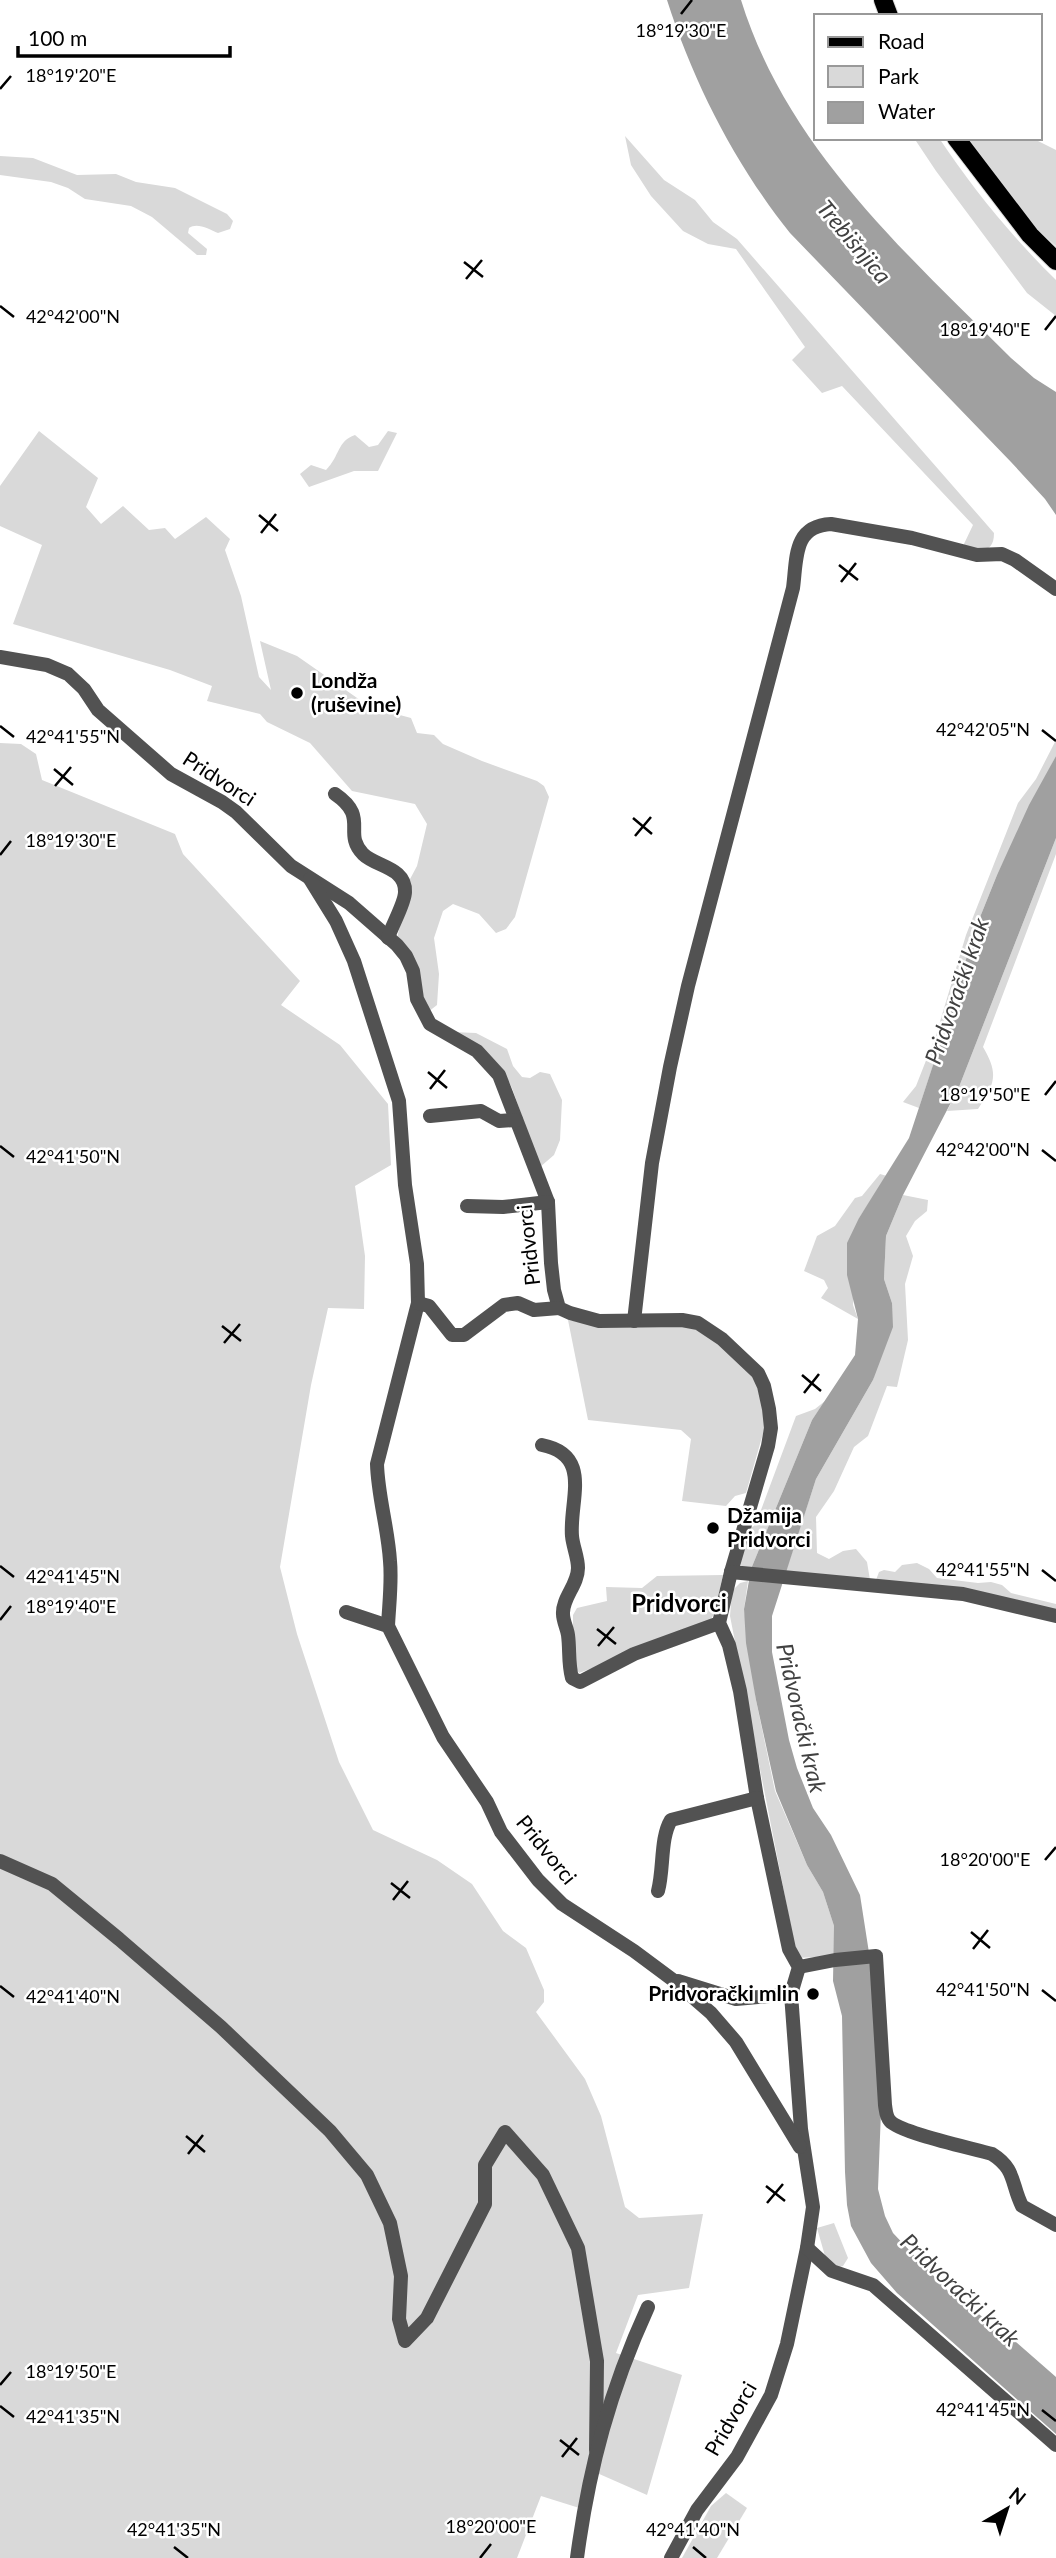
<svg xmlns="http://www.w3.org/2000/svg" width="1056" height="2558" font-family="Lato,sans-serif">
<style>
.green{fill:#d9d9d9}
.water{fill:#a0a0a0}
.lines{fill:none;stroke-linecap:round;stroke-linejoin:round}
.primary-casing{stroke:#dbdbdb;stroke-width:20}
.street{stroke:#525252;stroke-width:14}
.primary{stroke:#000;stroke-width:18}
.ticks{fill:none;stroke:#000;stroke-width:2.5}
.poi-dot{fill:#000;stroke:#fff;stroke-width:2.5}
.labels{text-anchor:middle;stroke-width:5;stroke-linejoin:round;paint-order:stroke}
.poi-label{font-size:21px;font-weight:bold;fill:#000;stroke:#fff;text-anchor:start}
.street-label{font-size:21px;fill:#000;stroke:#fff}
.water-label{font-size:23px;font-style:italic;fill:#414141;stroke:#fff}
.quarter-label{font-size:24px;font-weight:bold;fill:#000;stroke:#fff}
.ticks-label{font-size:18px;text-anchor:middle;fill:#000;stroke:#fff;stroke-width:5;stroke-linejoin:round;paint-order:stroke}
</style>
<rect width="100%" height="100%" fill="#fff"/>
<g class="green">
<path d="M 625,136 L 664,180 L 695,200 L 713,222 L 737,239 L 994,533 C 994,555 979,550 963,546 L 973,525 L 842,386 L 822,393 L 792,360 L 805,347 L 736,249 L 708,244 L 683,231 L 651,196 L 631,165 Z"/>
<path d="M 914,138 L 939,138 C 973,189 1012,237 1056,280 L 1056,316 L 1027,293 L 936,171 Z"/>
<polygon points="965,138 1032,138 1056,150 1056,246 1032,225"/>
<path d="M 0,156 L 33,158 L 77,175 L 116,174 L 136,182 L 175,188 L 227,214 L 233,221 L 230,229 L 218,233 C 209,229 197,222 189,228 L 188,233 L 207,249 L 206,255 L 197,255 L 152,217 L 131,206 L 85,199 L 68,188 L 51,182 L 0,175 Z"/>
<polygon points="39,431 98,478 86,507 101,524 123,506 149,530 165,528 175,539 206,517 230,539 225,550 241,596 259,677 271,690 260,641 297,656 370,707 411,718 417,733 434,735 443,744 482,761 537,781 544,786 549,797 515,917 506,929 496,933 479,914 453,904 443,911 434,938 439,974 437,1005 428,1012 397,939 409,881 417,866 427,824 415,804 352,791 310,743 267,722 260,714 207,701 212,686 170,670 13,624 42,545 0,526 0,486"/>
<path d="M 388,431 L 397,433 L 378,471 L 354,471 L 309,487 L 300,474 L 311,465 L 326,470 C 340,456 337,441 355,435 L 369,447 L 378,445 Z"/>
<polygon points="1056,740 1056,756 997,875 972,937 958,989 919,1108 903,1102 916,1086 936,1035 966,935 1018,803 1036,779"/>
<polygon points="0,743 21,744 36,754 42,780 175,834 183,854 300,981 281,1005 340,1045 388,1104 391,1165 355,1186 365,1256 364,1309 328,1308 311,1385 280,1567 297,1634 339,1762 373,1830 437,1860 472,1884 503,1931 526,1948 544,1990 544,2002 536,2012 585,2079 601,2116 625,2207 639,2218 703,2214 689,2288 638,2295 616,2353 682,2375 647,2495 597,2473 589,2511 541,2496 517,2558 0,2558"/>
<path d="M 1056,838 L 1056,854 L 983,1047 C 999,1074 995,1084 978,1109 L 947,1111 L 959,1087 Z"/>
<polygon points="452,1032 476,1033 507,1049 513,1066 522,1077 530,1078 540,1072 550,1074 562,1100 560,1140 554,1155 540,1167 512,1088 502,1068 478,1046"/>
<polygon points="880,1174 887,1176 859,1218 853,1305 858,1319 821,1298 828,1288 824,1280 804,1271 817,1236 835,1226 855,1198 862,1196"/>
<polygon points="903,1195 928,1200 927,1211 915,1221 906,1236 913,1256 905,1284 908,1340 897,1387 887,1386 868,1436 854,1447 834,1491 816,1517 817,1553 829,1559 843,1551 856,1549 867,1562 870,1580 785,1574 816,1479 873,1380 892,1303 884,1279 886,1236"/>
<polygon points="568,1320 606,1326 697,1327 754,1373 765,1411 764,1430 746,1493 735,1496 726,1506 682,1501 691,1439 681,1430 588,1420"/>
<polygon points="825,1401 812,1420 751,1569 744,1568 739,1563 748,1529 754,1526 758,1518 796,1416 815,1409"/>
<polygon points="917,1563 929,1569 937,1578 978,1583 991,1582 1002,1585 1011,1593 1056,1604 1056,1611 876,1580 879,1572 884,1570 895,1572 902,1565"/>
<polygon points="723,1575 714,1614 707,1626 579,1673 573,1663 573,1615 577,1608 607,1601 606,1587 642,1588 657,1576"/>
<polygon points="748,1581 744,1609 756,1700 775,1791 807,1865 823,1892 834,1926 835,1956 797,1958 730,1616 732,1591 740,1583"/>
<polygon points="834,2223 848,2258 843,2266 835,2268 827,2263 817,2228"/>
<polygon points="726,2493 747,2508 717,2558 682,2558 711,2506"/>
</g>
<g class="water">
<path d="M 667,0 L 741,0 C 787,148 905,252 1011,358 L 1034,378 L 1056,392 L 1056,515 L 1045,499 L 1011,462 L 790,233 C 735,164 694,84 667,0 Z"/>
<polygon points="1056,756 1056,838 959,1087 903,1195 886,1236 884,1279 892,1303 893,1327 873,1380 816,1479 772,1616 772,1652 789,1740 797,1768 813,1808 831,1835 860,1895 872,1972 881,2111 878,2189 885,2216 893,2233 948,2291 1016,2342 1056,2377 1056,2434 897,2293 871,2263 851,2226 847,2205 845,2172 842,2016 833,1981 834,1926 823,1892 807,1865 776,1791 756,1700 746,1643 744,1609 751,1569 812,1420 855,1355 858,1319 847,1275 847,1243 859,1218 909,1138 958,989 972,937 997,875 1029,805"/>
</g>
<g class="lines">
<g class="primary-casing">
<g id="primary">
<polyline points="883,0 889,16"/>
<polyline points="956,138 1030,235 1056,261"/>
</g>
</g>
<g class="street">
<polyline points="0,657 47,665 68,674 84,689 98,710 171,774 222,802 236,812 291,866 349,903 397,945 406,956 413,971 417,999 430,1024 477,1051 499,1075 548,1202 551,1263 554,1290 559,1308 570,1313 599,1321 682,1320 698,1323 722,1339 758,1373 764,1386 769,1409 771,1428 768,1446 731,1572 719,1623 729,1645 740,1691 757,1798 789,1949 799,1967 791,1994 801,2129 813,2207 807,2248 787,2344 771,2395 737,2457 697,2510 671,2558"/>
<path d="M 335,794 C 370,818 342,832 363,854 C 376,867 406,867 405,892 C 405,903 392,925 388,938"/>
<path d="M 310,879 L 336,921 L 354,961 L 399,1101 L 405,1185 L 417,1264 L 418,1303 L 377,1464 C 378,1497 388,1528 390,1561 C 392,1582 389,1605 388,1626"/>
<polyline points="430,1116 481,1111 499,1121 516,1120"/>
<polyline points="467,1206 503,1207 548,1202"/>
<polyline points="418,1303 429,1306 452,1335 464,1335 504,1305 518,1303 534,1310 559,1308"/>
<path d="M 634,1321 L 652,1163 L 670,1067 L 688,986 L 793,588 C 797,558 793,526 831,524 L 912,538 L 977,555 L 1002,554 L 1015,560 L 1056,589"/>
<path d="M 542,1445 C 593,1455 569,1501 572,1536 C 573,1547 578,1557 578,1568 C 578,1585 562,1598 563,1614 C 563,1621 567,1628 568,1635 C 570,1650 568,1663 572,1678 L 580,1682 L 634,1654 L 719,1623"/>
<polyline points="731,1572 963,1594 1056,1616"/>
<polyline points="346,1612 388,1626 443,1737 487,1802 501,1832 538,1880 562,1904 634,1951 673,1980 711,2013 736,2042 800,2147"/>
<polyline points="0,1861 52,1884 119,1939 221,2027 330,2131 367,2175 390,2223 401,2276 399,2319 405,2341 427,2318 485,2204 485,2165 505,2132 543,2175 578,2248 597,2361 596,2450"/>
<path d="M 658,1891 C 664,1869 660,1838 671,1820 L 757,1798"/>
<path d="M 799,1967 L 835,1960 L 876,1956 L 885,2105 C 886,2111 886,2117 890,2121 C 900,2133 972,2148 992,2154 C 1016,2169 1011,2184 1022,2206 L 1056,2225"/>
<polyline points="678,1981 736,1999 791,1994"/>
<polyline points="807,2248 832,2271 873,2285 1056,2445"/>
<path d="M 577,2558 C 589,2467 610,2390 648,2307"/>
</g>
<use href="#primary" class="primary"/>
</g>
<path class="ticks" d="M 681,14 L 692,0M 0,89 L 11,76M 464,262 L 483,277M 466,279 L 482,260M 0,306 L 14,317M 1045,330 L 1056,316M 259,515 L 278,531M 261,533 L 276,514M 839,565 L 858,580M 841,582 L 856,563M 0,726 L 14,737M 1042,730 L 1056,741M 54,769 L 73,785M 55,786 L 71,767M 633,818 L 652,834M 635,836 L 651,817M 0,855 L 11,841M 428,1072 L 447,1088M 430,1089 L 445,1070M 1045,1095 L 1056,1081M 0,1146 L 14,1157M 1042,1150 L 1056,1161M 222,1326 L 241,1341M 224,1343 L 240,1324M 802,1375 L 821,1391M 804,1393 L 819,1374M 0,1566 L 14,1577M 1042,1570 L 1056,1581M 0,1620 L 11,1606M 597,1629 L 616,1644M 598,1646 L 614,1627M 1045,1860 L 1056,1847M 391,1883 L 410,1898M 393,1900 L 408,1881M 971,1932 L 990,1948M 973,1949 L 988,1930M 0,1986 L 14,1997M 1042,1990 L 1056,2001M 186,2136 L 205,2152M 188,2154 L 203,2135M 766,2186 L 785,2201M 767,2203 L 783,2184M 0,2385 L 11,2372M 0,2406 L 14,2417M 1042,2410 L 1056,2421M 560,2440 L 579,2455M 562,2457 L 577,2438M 174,2547 L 188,2558M 693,2547 L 706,2558M 480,2558 L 491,2544"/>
<g class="poi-dot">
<circle cx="297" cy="693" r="7"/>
<circle cx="713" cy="1528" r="7"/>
<circle cx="813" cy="1994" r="7"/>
</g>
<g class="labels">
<g class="poi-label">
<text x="311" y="688">Londža<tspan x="311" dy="24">(ruševine)</tspan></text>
<text x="727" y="1523">Džamija<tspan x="727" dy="24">Pridvorci</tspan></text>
<text x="799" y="2001" text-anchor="end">Pridvorački mlin</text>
</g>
<g class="street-label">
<text transform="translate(219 779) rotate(33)" y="7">Pridvorci</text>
<text transform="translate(529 1245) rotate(-96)" y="7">Pridvorci</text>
<text transform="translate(546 1850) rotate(51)" y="7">Pridvorci</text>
<text transform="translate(731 2419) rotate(-60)" y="7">Pridvorci</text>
</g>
<g class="water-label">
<text transform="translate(854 242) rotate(50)" y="8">Trebišnjica</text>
<text transform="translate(957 991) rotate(-71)" y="8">Pridvorački krak</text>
<text transform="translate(801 1718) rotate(77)" y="8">Pridvorački krak</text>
<text transform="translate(960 2290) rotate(43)" y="8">Pridvorački krak</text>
</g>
<g class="quarter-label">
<text x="679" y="1612">Pridvorci</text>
</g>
</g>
<g class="ticks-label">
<text x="681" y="37">18°19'30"E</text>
<text x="71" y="82">18°19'20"E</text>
<text x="73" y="323">42°42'00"N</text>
<text x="985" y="336">18°19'40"E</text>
<text x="983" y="736">42°42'05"N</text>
<text x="73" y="743">42°41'55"N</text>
<text x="71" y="847">18°19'30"E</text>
<text x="985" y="1101">18°19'50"E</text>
<text x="983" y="1156">42°42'00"N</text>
<text x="73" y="1163">42°41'50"N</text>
<text x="983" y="1576">42°41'55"N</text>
<text x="73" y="1583">42°41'45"N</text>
<text x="71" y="1613">18°19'40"E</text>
<text x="985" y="1866">18°20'00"E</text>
<text x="983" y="1996">42°41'50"N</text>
<text x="73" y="2003">42°41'40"N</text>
<text x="71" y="2378">18°19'50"E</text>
<text x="983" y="2416">42°41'45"N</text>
<text x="73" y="2423">42°41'35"N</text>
<text x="491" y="2533">18°20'00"E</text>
<text x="174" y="2536">42°41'35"N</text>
<text x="693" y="2536">42°41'40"N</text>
</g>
<rect x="814" y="14" width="228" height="126" fill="#ffffff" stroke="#999999" stroke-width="2"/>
<rect x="828" y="37" width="35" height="10" fill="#000000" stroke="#999999" stroke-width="2"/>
<text x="878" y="49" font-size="21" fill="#000000">Road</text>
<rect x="828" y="66" width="35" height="21" fill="#d9d9d9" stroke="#999999" stroke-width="2"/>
<text x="878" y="84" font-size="21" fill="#000000">Park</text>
<rect x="828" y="102" width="35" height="21" fill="#a0a0a0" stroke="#999999" stroke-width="2"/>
<text x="878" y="119" font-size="21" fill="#000000">Water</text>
<g transform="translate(1007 2509) rotate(39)" stroke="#ffffff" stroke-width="5" paint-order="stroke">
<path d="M0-5L12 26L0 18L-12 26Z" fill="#000000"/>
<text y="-10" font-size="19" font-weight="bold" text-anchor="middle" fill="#000000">N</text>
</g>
<path d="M18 46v10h212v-10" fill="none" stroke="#000000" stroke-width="3.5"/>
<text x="28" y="46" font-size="21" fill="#000000" stroke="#ffffff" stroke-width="5" paint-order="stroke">100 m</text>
</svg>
